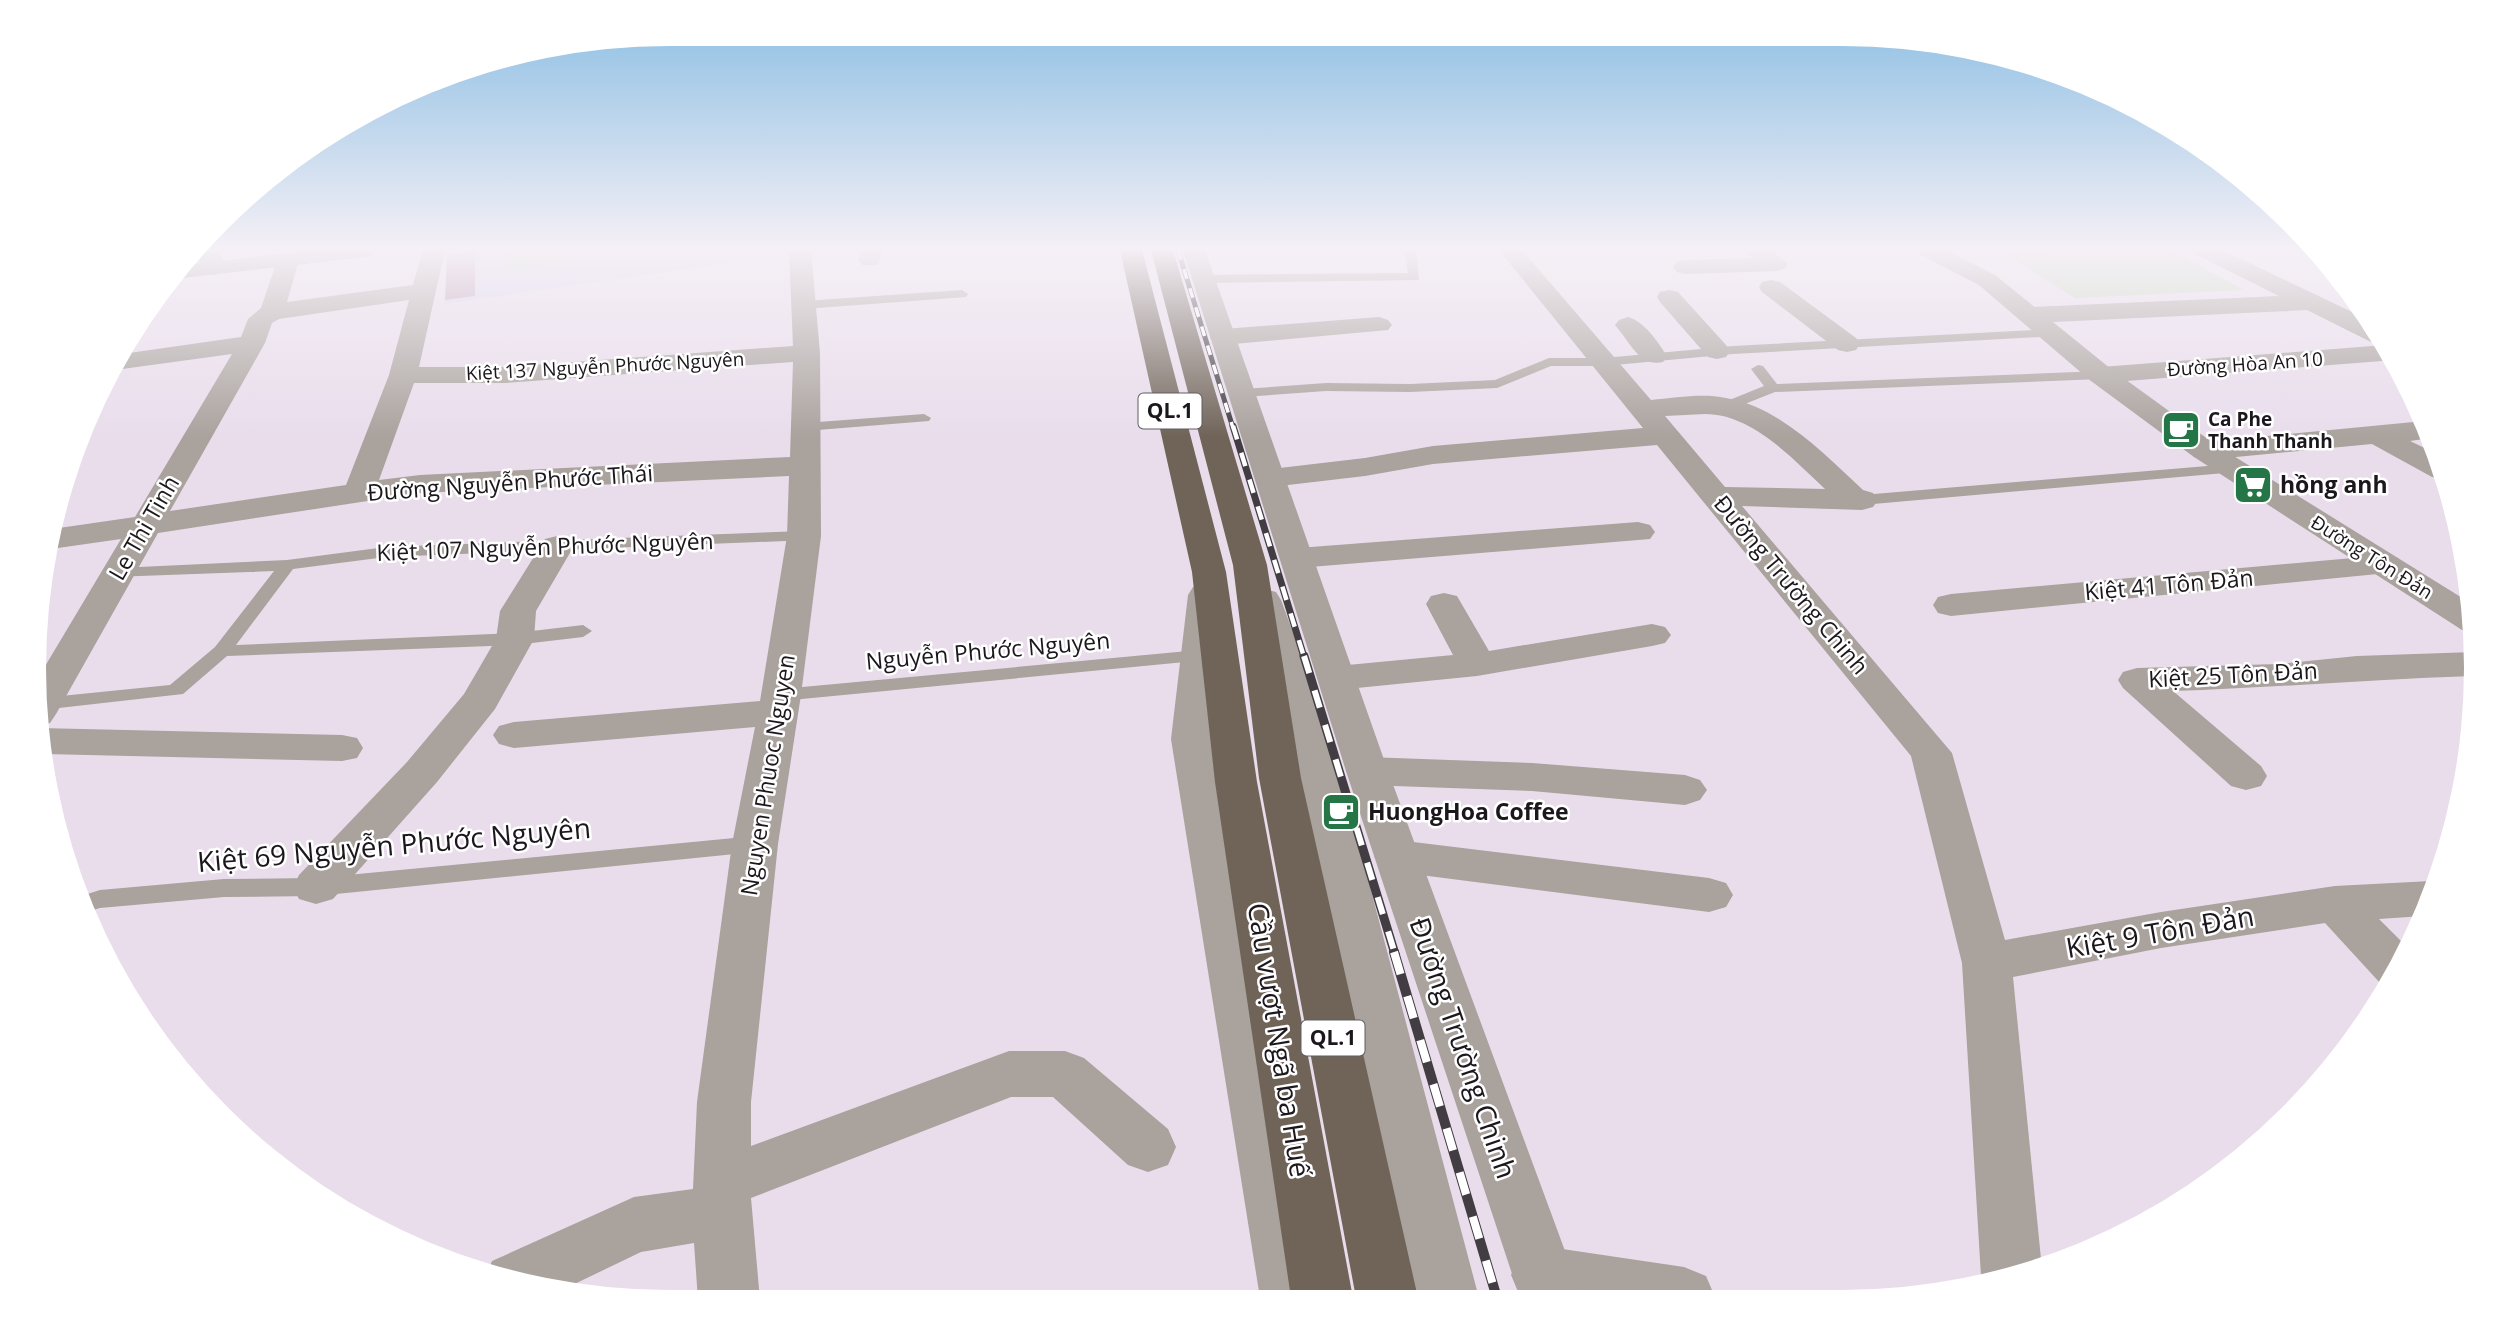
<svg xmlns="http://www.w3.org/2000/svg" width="2510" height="1335" font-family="'Open Sans',sans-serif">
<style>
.education{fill:#d8d5eb}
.green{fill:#c6dabe}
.building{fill:#ba96af}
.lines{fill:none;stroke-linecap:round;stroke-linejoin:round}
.service{fill:#a9a29d;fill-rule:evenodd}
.minor{fill:#a9a29d;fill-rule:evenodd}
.tertiary{fill:#a9a29d;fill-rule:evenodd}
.trunk{fill:#706459;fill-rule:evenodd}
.rail-far3-casing{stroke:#423c43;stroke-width:5}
.rail-far2-casing{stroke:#423c43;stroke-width:7}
.rail-far1-casing{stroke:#423c43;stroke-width:9}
.rail-casing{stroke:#423c43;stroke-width:10}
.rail-far3{stroke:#fff;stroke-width:3.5;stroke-dasharray:10;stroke-linecap:butt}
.rail-far2{stroke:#fff;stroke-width:4.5;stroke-dasharray:14;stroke-linecap:butt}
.rail-far1{stroke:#fff;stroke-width:6;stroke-dasharray:18;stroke-linecap:butt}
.rail{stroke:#fff;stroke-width:8;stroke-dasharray:23;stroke-linecap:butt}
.labels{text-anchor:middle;stroke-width:5;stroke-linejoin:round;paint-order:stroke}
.far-street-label{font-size:19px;fill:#1b171c;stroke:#fff}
.far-poi-label{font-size:19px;font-weight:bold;fill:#1b171c;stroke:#fff;text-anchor:start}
.shield{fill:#fff;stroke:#5f5d60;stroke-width:2}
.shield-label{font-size:21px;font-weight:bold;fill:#1b171c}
.street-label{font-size:23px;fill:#1b171c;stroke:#fff}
.poi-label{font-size:23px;font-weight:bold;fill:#1b171c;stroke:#fff;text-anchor:start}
.near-street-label{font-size:28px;fill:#1b171c;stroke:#fff}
</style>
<rect width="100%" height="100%" fill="#e9ddec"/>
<polygon class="education" points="451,250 783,250 784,255 444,304"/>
<g class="green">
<polygon points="506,250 564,250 566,262 508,270"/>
<polygon points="2066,250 2170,250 2244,290 2075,298 2003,253"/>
</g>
<polygon class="building" points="475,251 475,296 445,300 447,254"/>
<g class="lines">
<g class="service">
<polygon points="1404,250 1416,250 1419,280 1204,283 1198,279 1204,275 1408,273"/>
<polygon points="962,290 968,294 966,297 804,309 798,305 804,301"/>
<polygon points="2052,329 2058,333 2057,336 1733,354 1604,366 1551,366 1497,388 1410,392 1326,391 1243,397 1236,393 1243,389 1326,383 1410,384 1495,380 1549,358 1604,358 1733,346"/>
<polygon points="1758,365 1763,366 1777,384 2101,371 2108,375 2101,379 1775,392 1732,409 1722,409 1720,406 1722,403 1764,386 1751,369"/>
<polygon points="924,414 931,418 929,421 805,431 798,427 805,423"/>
<polygon points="2231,464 2239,469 2236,472 1862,505 1854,500 1862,495"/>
<polygon points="804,531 810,532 812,536 810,540 386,557 293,569 236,645 515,633 583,625 592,631 583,637 515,645 227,656 183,694 41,710 35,709 36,699 41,698 170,685 215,647 274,571 112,577 109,573 118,568 287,560 386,547"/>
<polygon points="1199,650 1206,652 1209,656 1206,660 781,701 774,699 771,695 774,691 781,689"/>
<polygon points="755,836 763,838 766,844 763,850 755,852 316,896 224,897 100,908 83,913 78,897 100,890 224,879 316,878"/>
</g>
<g class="minor">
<polygon points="201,250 219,250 224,262 216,275 200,275 196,270 200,262 198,254"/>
<path d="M 423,250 L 445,250 L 419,367 L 506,367 L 793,346 L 789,250 L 811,250 L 820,353 L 821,536 L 801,695 L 778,844 L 751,1102 L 751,1146 L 1009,1051 L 1065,1051 L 1084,1058 L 1168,1129 L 1176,1147 L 1168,1165 L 1148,1172 L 1128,1165 L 1053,1097 L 1011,1097 L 751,1198 L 760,1300 L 698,1300 L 694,1243 L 641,1252 L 562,1290 L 503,1280 L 487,1273 L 492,1261 L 634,1197 L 693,1189 L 697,1102 L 732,844 L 755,727 L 514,748 L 499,744 L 493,735 L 499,726 L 514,722 L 760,701 L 787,536 L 789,476 L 420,493 L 158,533 L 56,714 L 50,723 L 39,726 L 35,709 L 38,678 L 121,539 L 51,549 L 52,529 L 135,517 L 232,354 L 115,370 L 122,354 L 241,337 L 248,319 L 261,308 L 279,255 L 295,255 L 299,260 L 287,302 L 413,285 ZM 409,300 L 389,375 L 346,485 L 170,511 L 265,343 L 272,323 L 279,319 ZM 793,362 L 790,457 L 420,475 L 379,480 L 414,383 L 506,383 Z"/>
<polygon points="861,250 883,250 878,265 862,265 858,260"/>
<path d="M 1499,250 L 1522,250 L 1651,400 C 1675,398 1702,393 1726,398 C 1780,407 1824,454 1863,490 L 1873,493 L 1878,500 L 1873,507 L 1862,510 L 1742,506 L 1952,753 L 2005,940 L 2161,912 L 2335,886 L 2431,881 L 2438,883 L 2423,916 L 2379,919 L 2408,948 L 2390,987 L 2381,984 L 2325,923 L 2161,948 L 2013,977 L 2042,1269 L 1984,1283 L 1981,1276 L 1962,963 L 1911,756 L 1657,445 L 1433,464 L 1365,476 L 1271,487 L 1260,485 L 1255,478 L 1260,471 L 1271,469 L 1365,458 L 1433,446 L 1643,428 ZM 1705,414 C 1752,414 1792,458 1825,489 L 1725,487 L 1665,416 Z"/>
<polygon points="1746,250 1771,250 1788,264 1784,269 1776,271 1685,274 1677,272 1673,267 1677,262 1685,260 1753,258"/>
<polygon points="2194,250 2222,250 2371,321 2384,343 2371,342 2307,310 2030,323 2021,320 2017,315 2021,310 2030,307 2279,296 2197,255"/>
<polygon points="1771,280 1780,282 1856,338 1860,344 1856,350 1847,352 1838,350 1762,292 1759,287 1762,282"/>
<polygon points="1669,290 1678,292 1726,345 1730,351 1726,357 1717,359 1708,357 1660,302 1657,297 1660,292"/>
<polygon points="1379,317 1388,320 1392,325 1388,330 1223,345 1214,343 1210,337 1214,331 1223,329"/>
<path d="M 1628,317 C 1644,321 1658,342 1667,356 L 1663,362 C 1641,367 1632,346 1619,330 L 1615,325 L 1619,320 Z"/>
<polygon points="2385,345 2395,360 2101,383 2091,381 2087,375 2091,369 2101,367"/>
<polygon points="2424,421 2431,438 2410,441 2437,454 2446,479 2432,477 2372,444 2205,460 2194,457 2190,451 2194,445 2205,442"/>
<polygon points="1638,522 1650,525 1655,532 1650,539 1298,568 1286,565 1281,558 1286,551 1298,548"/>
<polygon points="557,536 569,539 574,546 536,611 534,639 495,709 437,782 333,899 316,904 299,899 293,887 299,875 407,762 464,694 496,639 500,611 545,539"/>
<polygon points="2386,555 2398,558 2403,565 2398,572 1951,616 1938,613 1933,605 1938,597 1951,594"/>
<polygon points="1444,593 1457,596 1489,651 1652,624 1665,627 1671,635 1665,643 1652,646 1477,676 1337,690 1323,686 1318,678 1323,670 1337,666 1453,655 1426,604 1431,596"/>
<path d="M 2474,652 L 2474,676 C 2373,679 2274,688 2173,691 L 2261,766 L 2267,776 L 2261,786 L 2246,790 L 2231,786 L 2123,688 L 2118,680 L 2123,672 L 2137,668 L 2279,664 L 2357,656 Z"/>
<polygon points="39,728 342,735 357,738 363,748 357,758 342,761 45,754"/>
<polygon points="1367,757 1532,763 1685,775 1700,780 1707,790 1700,800 1685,805 1532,791 1367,785 1352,781 1346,771 1352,761"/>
<polygon points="1397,840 1709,878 1726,883 1733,895 1726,907 1709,912 1397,872 1381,867 1374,856 1381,845"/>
<polygon points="1542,1246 1684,1267 1706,1276 1715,1297 1525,1298 1520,1296 1511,1275 1520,1254"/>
</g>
<g class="tertiary">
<polygon points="313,250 377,250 374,255 366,257 174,279 187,265"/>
<polygon points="1183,250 1205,250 1388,771 1582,1297 1520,1298 1346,771"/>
<polygon points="1918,250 1946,250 1995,275 2111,369 2216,445 2472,604 2475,633 2462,630 2194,457 2091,381 1979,285 1921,255"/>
<polygon points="1206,584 1219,587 1224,595 1213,739 1322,1298 1260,1298 1171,739 1188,595 1193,587"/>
<polygon points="1263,589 1276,592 1281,600 1326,721 1479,1298 1417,1298 1286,721 1245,600 1250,592"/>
</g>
<g class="trunk">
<polygon points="1120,250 1142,250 1226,572 1257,782 1353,1298 1291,1298 1215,782 1192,572"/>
<polygon points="1151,250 1173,250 1267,565 1301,778 1418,1298 1356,1298 1259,778 1233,565"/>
</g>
<g class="rail-far3-casing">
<polyline id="rail-far3" points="1178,250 1233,428"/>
</g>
<g class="rail-far2-casing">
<polyline id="rail-far2" points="1233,426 1304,657"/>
</g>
<g class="rail-far1-casing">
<polyline id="rail-far1" points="1304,656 1395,954"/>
</g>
<g class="rail-casing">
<polyline id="rail" points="1394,952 1497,1298"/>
</g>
<use href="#rail-far3" class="rail-far3"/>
<use href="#rail-far2" class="rail-far2"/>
<use href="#rail-far1" class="rail-far1"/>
<use href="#rail" class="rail"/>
</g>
<linearGradient id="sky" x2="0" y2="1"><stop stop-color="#89bde3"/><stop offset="0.57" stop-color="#f5f0f6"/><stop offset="1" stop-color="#f5f0f6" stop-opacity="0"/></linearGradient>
<rect width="2510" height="437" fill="url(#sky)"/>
<defs>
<g id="cafe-square" transform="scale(2.0125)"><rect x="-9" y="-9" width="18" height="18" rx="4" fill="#247647" stroke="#fff"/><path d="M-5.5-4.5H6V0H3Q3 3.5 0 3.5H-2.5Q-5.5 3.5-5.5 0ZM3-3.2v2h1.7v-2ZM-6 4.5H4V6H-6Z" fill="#fff"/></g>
<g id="supermarket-square" transform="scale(2.0125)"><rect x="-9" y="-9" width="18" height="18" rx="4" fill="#247647" stroke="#fff"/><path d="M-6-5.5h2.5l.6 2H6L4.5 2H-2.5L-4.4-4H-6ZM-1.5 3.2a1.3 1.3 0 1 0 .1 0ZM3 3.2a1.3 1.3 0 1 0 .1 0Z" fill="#fff"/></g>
</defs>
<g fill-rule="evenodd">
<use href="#cafe-square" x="2181" y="430"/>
<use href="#supermarket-square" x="2253" y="485"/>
<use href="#cafe-square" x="1341" y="812"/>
</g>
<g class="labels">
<g class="far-street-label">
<text transform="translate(2245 364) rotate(-4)" y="7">Đường Hòa An 10</text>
<text transform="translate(605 366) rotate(-3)" y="7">Kiệt 137 Nguyễn Phước Nguyên</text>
<text transform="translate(2372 557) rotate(32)" y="7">Đường Tôn Đản</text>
</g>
<g class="far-poi-label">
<text x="2208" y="426">Ca Phe<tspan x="2208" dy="22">Thanh Thanh</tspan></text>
</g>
<g class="shield">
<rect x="1138.5" y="393.5" width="63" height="35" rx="5"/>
<rect x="1301.5" y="1020.5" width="63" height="35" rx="5"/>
</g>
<g class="shield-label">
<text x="1170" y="418">QL.1</text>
<text x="1333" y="1045">QL.1</text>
</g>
<g class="street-label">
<text transform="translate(510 483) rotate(-4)" y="8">Đường Nguyễn Phước Thái</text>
<text transform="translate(144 528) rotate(-60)" y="8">Le Thi Tinh</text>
<text transform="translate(545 547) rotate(-2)" y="8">Kiệt 107 Nguyễn Phước Nguyên</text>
<text transform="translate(1791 585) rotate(50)" y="8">Đường Trường Chinh</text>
<text transform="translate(2169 585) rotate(-5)" y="8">Kiệt 41 Tôn Đản</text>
<text transform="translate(988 651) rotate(-5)" y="8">Nguyễn Phước Nguyên</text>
<text transform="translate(2233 675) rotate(-3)" y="8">Kiệt 25 Tôn Đản</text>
<text transform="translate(768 775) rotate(-81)" y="8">Nguyen Phuoc Nguyen</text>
</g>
<g class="poi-label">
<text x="2280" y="493">hồng anh</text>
<text x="1368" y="820">HuongHoa Coffee</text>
</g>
<g class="near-street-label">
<text transform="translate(394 845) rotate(-5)" y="10">Kiệt 69 Nguyễn Phước Nguyên</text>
<text transform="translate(2160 932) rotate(-10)" y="10">Kiệt 9 Tôn Đản</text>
<text transform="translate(1279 1040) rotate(81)" y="10">Cầu vượt Ngã ba Huế</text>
<text transform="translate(1463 1048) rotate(71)" y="10">Đường Trường Chinh</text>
</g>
</g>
<path d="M0 0H2510V1335H0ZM668 46H1842A622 622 0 0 1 2464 668V668A622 622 0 0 1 1842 1290H668A622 622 0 0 1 46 668V668A622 622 0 0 1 668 46Z" fill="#fff" fill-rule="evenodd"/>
</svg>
